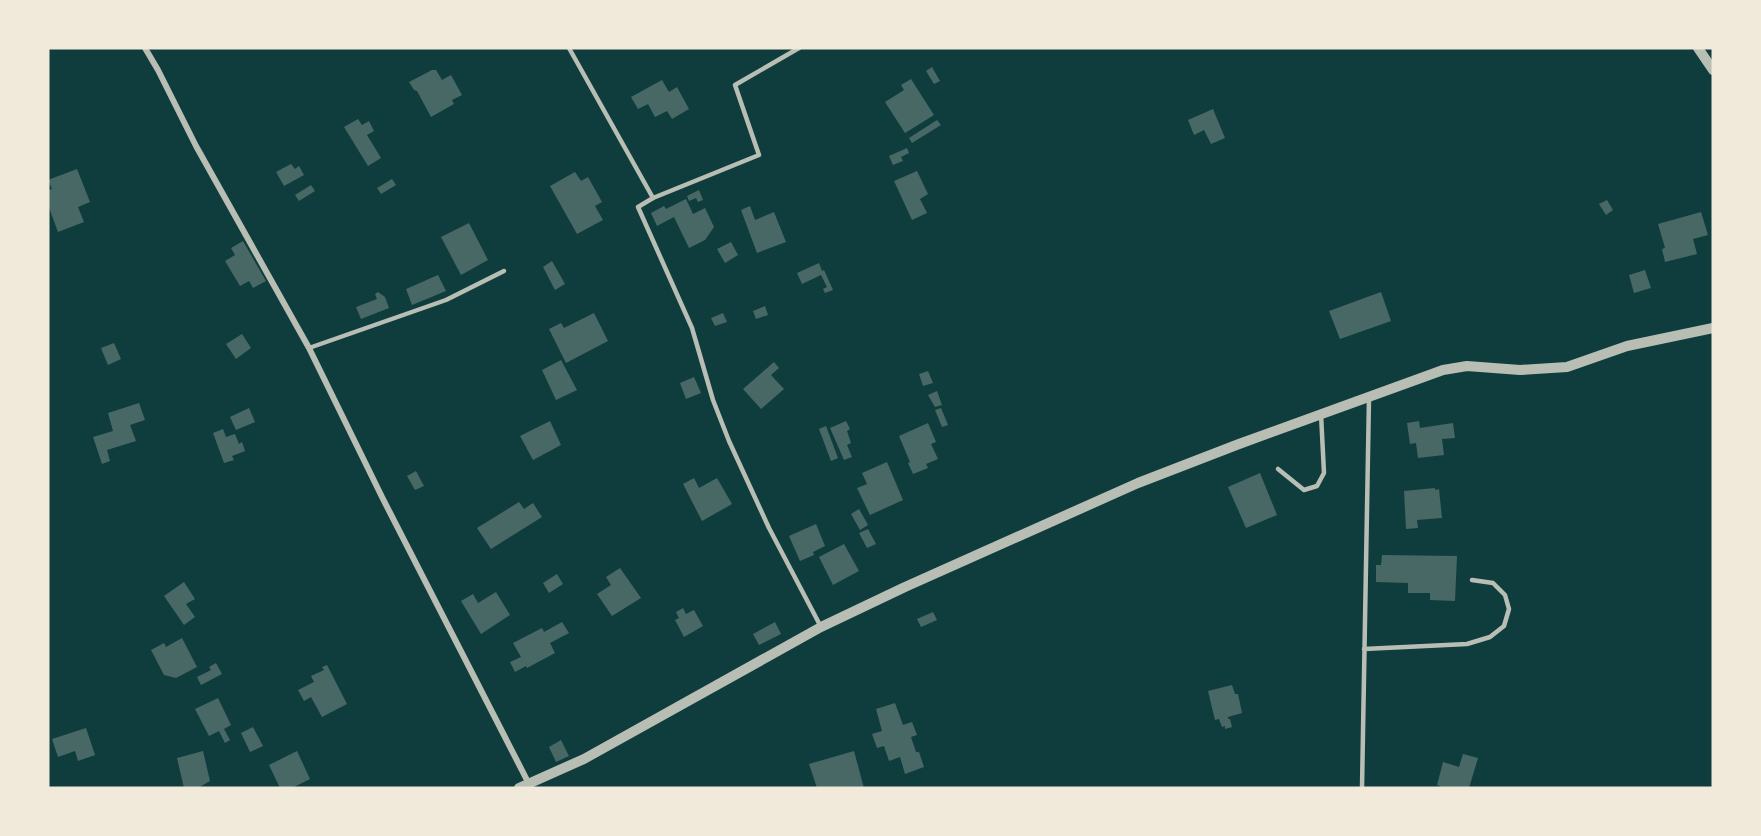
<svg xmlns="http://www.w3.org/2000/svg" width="1761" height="836" font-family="Rubik,sans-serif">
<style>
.building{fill:#486865}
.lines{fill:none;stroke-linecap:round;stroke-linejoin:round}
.service{stroke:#b8beb3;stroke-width:4.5}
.minor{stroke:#b8beb3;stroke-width:6}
.tertiary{stroke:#b8beb3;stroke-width:10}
</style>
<rect width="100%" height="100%" fill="#0f3d3e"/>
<g class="building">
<polygon points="932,67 940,81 934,84 926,71"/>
<polygon points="432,70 436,70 442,80 451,75 462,95 452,100 454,104 431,117 417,91 414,90 409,82"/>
<polygon points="911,79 934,115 905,133 885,102 904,90 901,85"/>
<polygon points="662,80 669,92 677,87 689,109 672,119 667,111 655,117 648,104 638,109 631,97"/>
<polygon points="1213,109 1225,138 1211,144 1204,130 1194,135 1188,120"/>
<polygon points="358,119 362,125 369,121 374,131 367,135 381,158 368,166 344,127"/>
<polygon points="937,120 941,125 912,143 909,138"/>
<polygon points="907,148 909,153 901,157 903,161 893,165 889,156"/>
<polygon points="291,164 295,169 299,166 304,175 284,186 276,172"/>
<polygon points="77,169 90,202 78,207 84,222 58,232 48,205 48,190 52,189 48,180"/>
<polygon points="917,171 928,194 920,199 927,213 912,220 894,181"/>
<polygon points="575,172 581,181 588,177 602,202 595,206 603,220 577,234 550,186"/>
<polygon points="392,179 396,185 381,194 377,188"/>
<polygon points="311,185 315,191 299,201 295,195"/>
<polygon points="699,190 703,200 698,202 696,198 689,201 687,196"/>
<polygon points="686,199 693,214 705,208 714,227 705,240 689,248 674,217 657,226 651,213 664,206 666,209"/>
<polygon points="1607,200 1613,210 1606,215 1599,204"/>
<polygon points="750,206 755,220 774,212 786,242 757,253 741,210"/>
<polygon points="1701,212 1708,235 1693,239 1697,254 1665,262 1662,249 1665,248 1658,224"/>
<polygon points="469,223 488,260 461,275 441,237"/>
<polygon points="243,241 266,281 253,288 249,281 240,286 225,261 235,255 231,248"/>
<polygon points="731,242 738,255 725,263 717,249"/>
<polygon points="552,261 565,284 555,290 543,267"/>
<polygon points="819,263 822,271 824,270 833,290 825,293 823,289 827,287 821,275 802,284 797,273"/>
<polygon points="1645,270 1651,288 1634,293 1629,275"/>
<polygon points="438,275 446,291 412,305 406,289"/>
<polygon points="378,292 385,297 389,308 361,319 356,307 377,299 375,294"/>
<polygon points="1381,292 1391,321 1340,339 1329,311"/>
<polygon points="765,306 768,315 756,319 753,311"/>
<polygon points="594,313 608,341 566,363 549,329 561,323 564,328"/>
<polygon points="723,313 727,322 715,326 711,318"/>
<polygon points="242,334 251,348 236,359 226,344"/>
<polygon points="114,343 121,359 108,365 101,348"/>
<polygon points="561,360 577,390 556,400 542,370"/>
<polygon points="774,362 779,368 771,375 784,389 761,409 743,389"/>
<polygon points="928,371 933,383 923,386 919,374"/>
<polygon points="694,377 701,393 686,399 680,383"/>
<polygon points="937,391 942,405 935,407 928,395"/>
<polygon points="139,403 145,420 130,425 136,441 107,450 110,461 102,464 93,437 113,431 108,413"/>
<polygon points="249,408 255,422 236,430 230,417"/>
<polygon points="941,408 948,425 942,427 935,410"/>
<polygon points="550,421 561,445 533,460 520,436"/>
<polygon points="846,421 850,429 847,431 851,443 847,445 852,457 844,460 830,428"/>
<polygon points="1419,421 1420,428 1453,423 1455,438 1442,439 1444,455 1418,458 1416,443 1410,444 1407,423"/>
<polygon points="928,423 936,442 931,444 938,459 926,464 928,468 913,474 908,463 910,462 899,436"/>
<polygon points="826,426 838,458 831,461 819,429"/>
<polygon points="223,429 226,437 235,434 239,444 242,442 245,451 232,456 234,460 224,463 213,433"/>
<polygon points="887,462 903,500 870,515 857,488 867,484 862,473"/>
<polygon points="416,471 424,486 415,490 407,476"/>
<polygon points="1260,473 1277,515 1246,528 1228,487"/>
<polygon points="694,478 699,488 717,478 732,504 702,521 683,484"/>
<polygon points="1435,488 1435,490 1439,489 1442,518 1417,520 1418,528 1406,529 1404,491"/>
<polygon points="519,502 524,509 533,503 542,517 491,549 477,528"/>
<polygon points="859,509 868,525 860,530 851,514"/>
<polygon points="816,524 825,546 813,552 814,555 800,561 789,536"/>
<polygon points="868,529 876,544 867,548 859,533"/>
<polygon points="844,544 859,571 833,585 819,557"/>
<polygon points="1382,555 1457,556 1455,601 1430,600 1430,593 1408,593 1408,583 1376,582 1376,565 1381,565"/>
<polygon points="620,568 641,598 612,616 597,594 611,585 606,577"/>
<polygon points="557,574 563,584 549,593 543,583"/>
<polygon points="184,582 195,599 186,604 195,617 184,625 164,596"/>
<polygon points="496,592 510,615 481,634 461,601 473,594 478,603"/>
<polygon points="683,608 686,614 694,610 703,626 684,637 675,620 679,618 676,612"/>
<polygon points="933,612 937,620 921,627 917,619"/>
<polygon points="562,622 569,633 550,643 555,653 527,668 526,666 515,672 510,662 521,657 513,643 542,628 544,632"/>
<polygon points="775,622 781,634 759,645 753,634"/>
<polygon points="182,638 197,667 176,678 164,675 151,650 164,643 166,647"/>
<polygon points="216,663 222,674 201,685 197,677 211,670 209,667"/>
<polygon points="327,665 347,704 322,717 311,697 304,701 298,690 314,682 311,676 324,670 322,667"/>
<polygon points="1232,685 1235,694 1238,694 1242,713 1228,717 1228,719 1230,719 1232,727 1225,729 1225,726 1222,727 1219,719 1215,720 1208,691"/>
<polygon points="218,698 231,725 224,729 230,740 225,743 219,731 209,736 195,709"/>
<polygon points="895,703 903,725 912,722 917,735 911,737 916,752 919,752 924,767 905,774 900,757 889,761 884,746 877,748 872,734 882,731 876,709"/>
<polygon points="253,727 263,746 250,752 241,733"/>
<polygon points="86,728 95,755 78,761 75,751 58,757 52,739"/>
<polygon points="561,740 569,756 556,762 549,747"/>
<polygon points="203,751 210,781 198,788 184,788 177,758"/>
<polygon points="297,751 310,779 292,788 280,788 269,765"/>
<polygon points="854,751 864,788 817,788 809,764"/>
<polygon points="1463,754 1478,758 1469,788 1444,788 1437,785 1443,762 1459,767"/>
</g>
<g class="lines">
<g class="service">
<polyline points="569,48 653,198"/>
<polyline points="799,48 735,85 759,155 653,198 638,207 692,328 713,400 729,441 769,528 821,627"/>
<polyline points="309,348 446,300 504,271"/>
<polyline points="1278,469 1304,490 1317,486 1324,473 1321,414"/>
<polyline points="1364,649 1467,644 1490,637 1504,626 1509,609 1505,595 1493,583 1472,580"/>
<polyline points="1362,788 1369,398"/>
</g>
<polyline class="minor" points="145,48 158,70 196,146 309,348 383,499 529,784"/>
<g class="tertiary">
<polyline points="1698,48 1713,70"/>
<polyline points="519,788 584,759 821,627 905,587 1138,483 1239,444 1443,370 1467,366 1520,370 1567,367 1627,346 1713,328"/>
</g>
</g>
<rect width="1761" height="836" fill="none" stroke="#f1e9da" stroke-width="99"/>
</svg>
